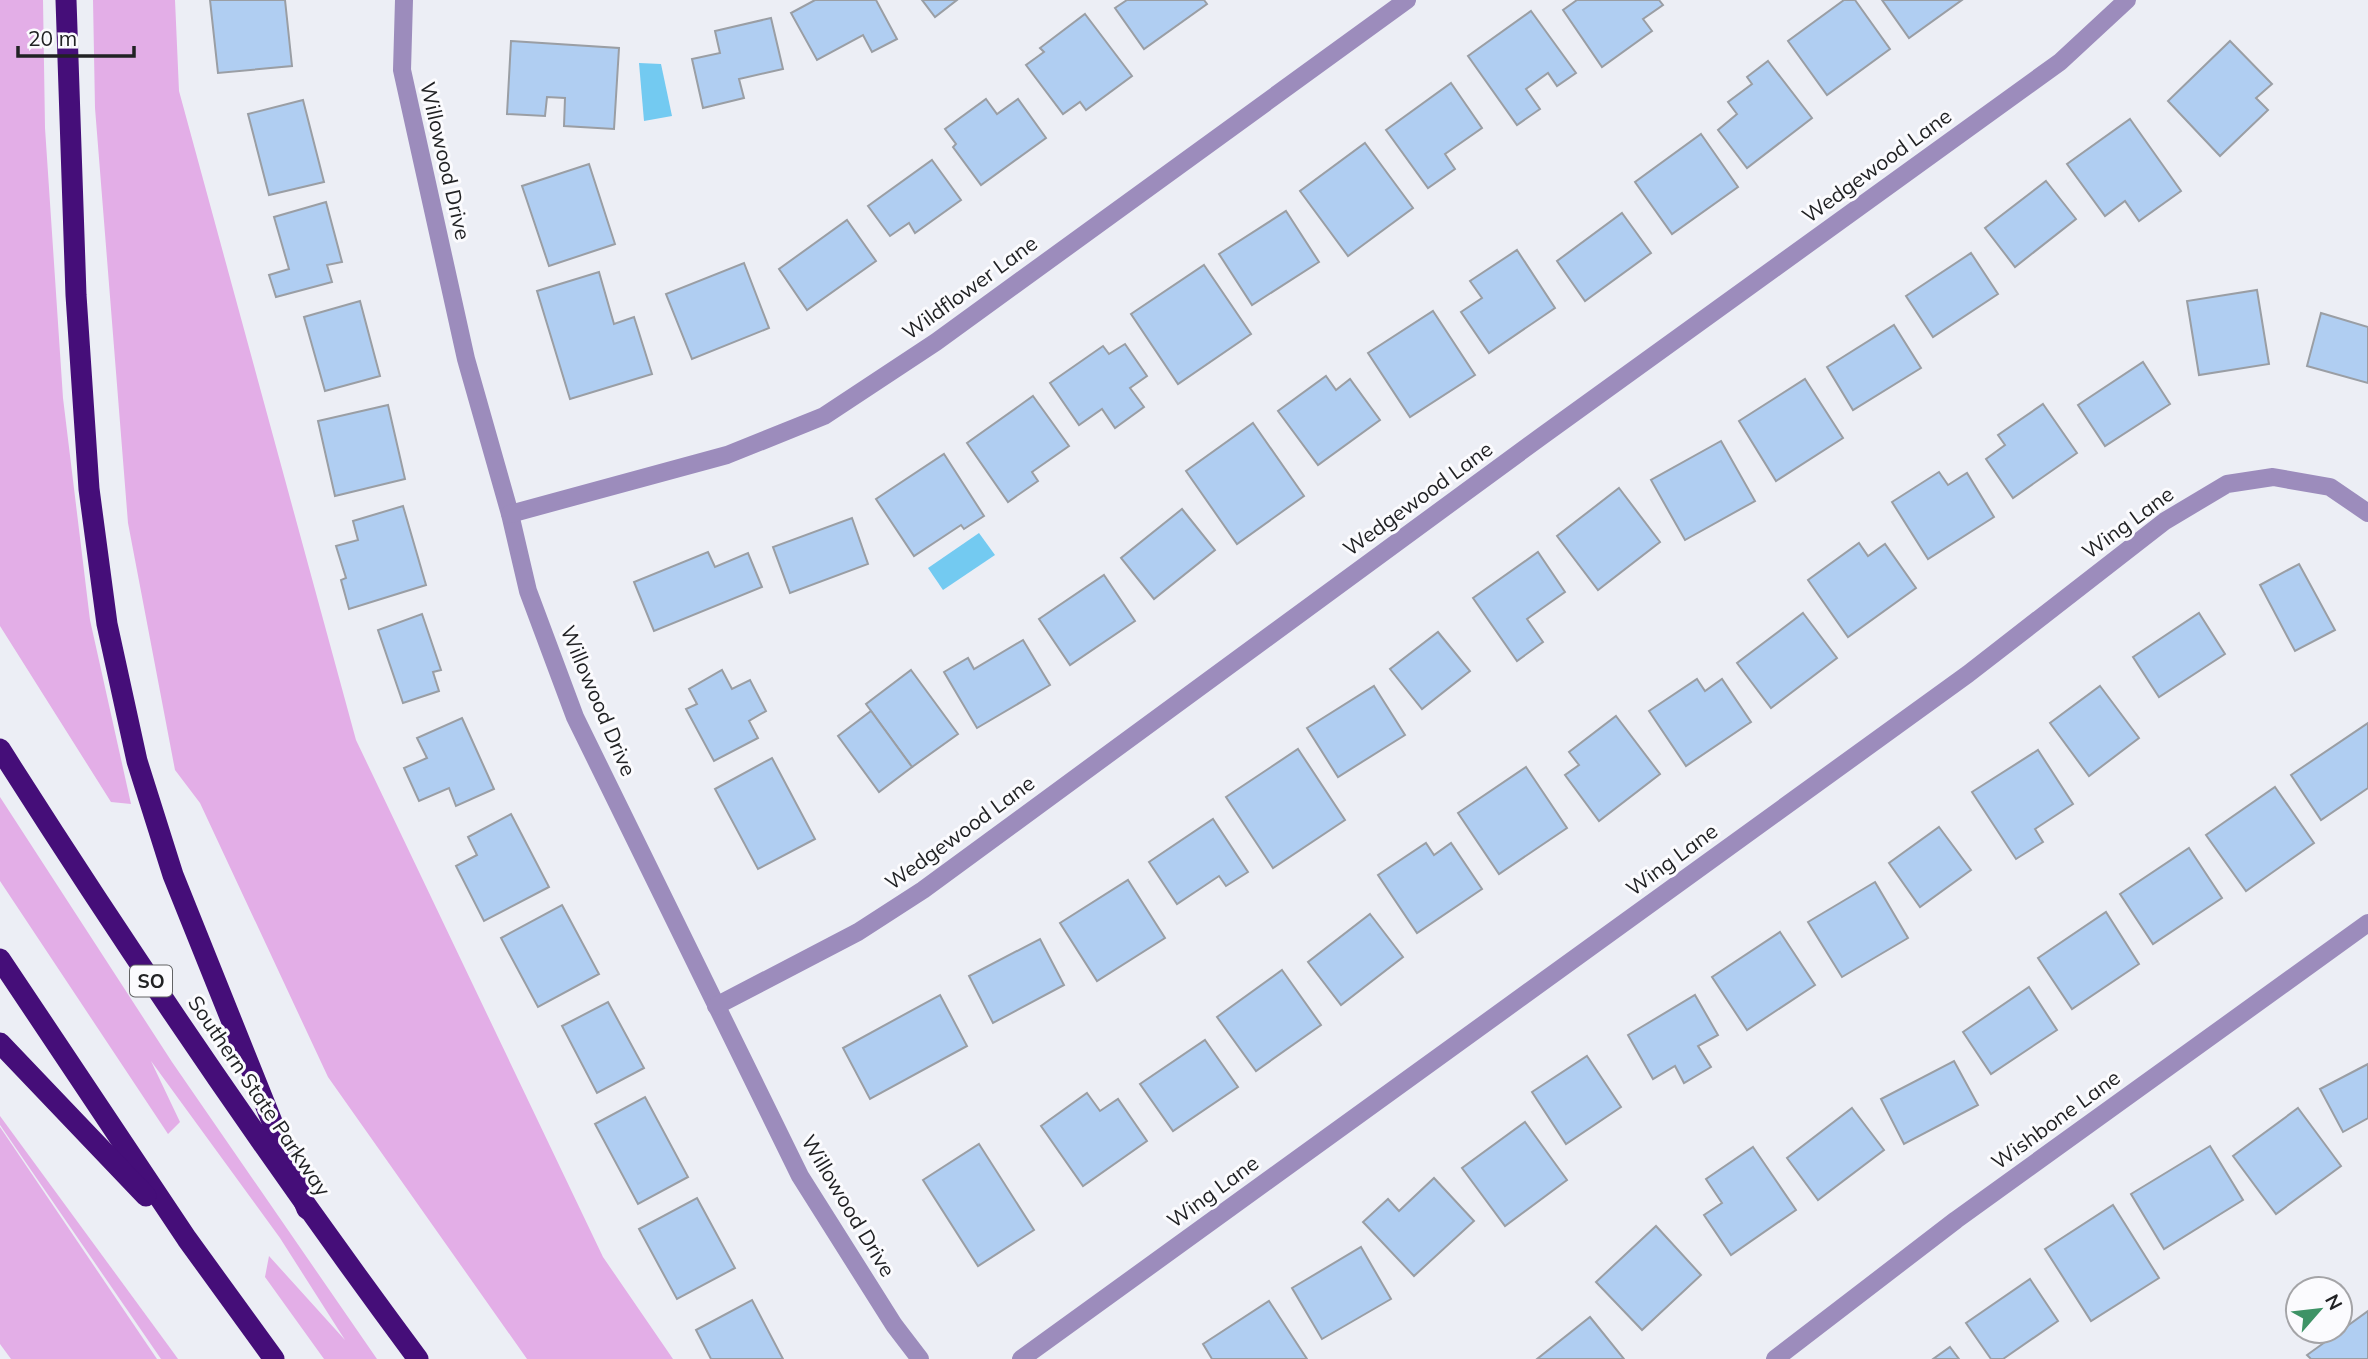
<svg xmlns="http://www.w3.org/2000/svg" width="2368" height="1359" font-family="Mulish,sans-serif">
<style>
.green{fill:#e3aee7}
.water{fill:#73caf1}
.building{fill:#b0cef2;stroke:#9a9ea4;stroke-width:2}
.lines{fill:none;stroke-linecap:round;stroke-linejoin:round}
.street{stroke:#9c8cbc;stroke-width:18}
.highway{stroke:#450e79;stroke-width:21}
.labels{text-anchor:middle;stroke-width:6;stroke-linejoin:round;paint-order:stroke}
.shield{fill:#fbfbfe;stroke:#626365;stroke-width:2}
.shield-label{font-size:19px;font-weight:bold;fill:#212224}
.street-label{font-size:21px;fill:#212224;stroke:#fbfbfe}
</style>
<rect width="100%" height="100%" fill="#eceef5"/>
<g class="green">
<polygon points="0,0 43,0 45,128 63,398 90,620 131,804 111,802 0,626"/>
<polygon points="93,0 175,0 179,91 356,740 603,1257 673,1359 527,1359 328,1077 200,803 175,770 128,523 95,108"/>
<polygon points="0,797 172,1062 377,1359 324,1359 265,1277 269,1256 345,1340 280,1238 151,1061 180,1122 168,1134 0,881"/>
<polygon points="0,1116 173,1352 178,1359 161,1359 0,1125"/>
<polygon points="0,1128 0,1127 157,1359 11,1359 0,1344"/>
</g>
<g class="water">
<polygon points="639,63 661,64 672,116 644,121"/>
<polygon points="979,533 995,555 943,590 928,568"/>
</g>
<g class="building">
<polygon points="210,0 285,0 292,66 218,73"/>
<polygon points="815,0 876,0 897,39 872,52 863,35 817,60 791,13"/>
<polygon points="922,0 957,0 935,17"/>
<polygon points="1127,0 1204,0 1207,4 1144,49 1115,8"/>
<polygon points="1577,0 1659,0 1663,5 1643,19 1652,31 1602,67 1563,10"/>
<polygon points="1844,0 1855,0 1890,49 1827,95 1788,41"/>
<polygon points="1882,0 1962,0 1909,38"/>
<polygon points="1531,11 1576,73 1557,86 1548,73 1526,89 1540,109 1517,125 1468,56"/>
<polygon points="1085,14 1132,76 1086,110 1080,102 1063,114 1026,65 1044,52 1040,48"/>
<polygon points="771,18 783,69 739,79 744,98 703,108 692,59 720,53 715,31"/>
<polygon points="511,41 619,48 614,129 564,126 565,98 547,97 545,116 507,114"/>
<polygon points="2230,41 2272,84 2256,98 2268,110 2220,156 2168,101"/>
<polygon points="1768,61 1812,118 1747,168 1718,130 1737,114 1728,102 1752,84 1747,77"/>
<polygon points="1451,83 1482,128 1445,154 1455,169 1428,188 1386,130"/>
<polygon points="986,99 997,114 1018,99 1046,138 981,185 953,147 956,144 945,129"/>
<polygon points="303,100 324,182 269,195 248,114"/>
<polygon points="2130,119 2181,191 2139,221 2125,201 2105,216 2067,164"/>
<polygon points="1701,134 1738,187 1672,234 1635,182"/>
<polygon points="1365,143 1413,208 1348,256 1300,191"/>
<polygon points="932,160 961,200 915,233 909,223 890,236 868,206"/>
<polygon points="589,164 615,244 549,266 522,186"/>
<polygon points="2046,181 2076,219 2015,267 1985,228"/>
<polygon points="326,202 342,262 327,265 332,282 276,297 269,275 289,269 274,217"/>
<polygon points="1286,211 1319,262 1252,305 1219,254"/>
<polygon points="1622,213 1651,253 1585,301 1557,261"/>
<polygon points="847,220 876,261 807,310 779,269"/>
<polygon points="1517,250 1555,308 1489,353 1461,312 1482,298 1470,281"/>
<polygon points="1971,253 1998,294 1933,337 1906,296"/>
<polygon points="744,263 769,328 692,359 666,294"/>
<polygon points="1204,265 1251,334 1178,384 1131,314"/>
<polygon points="599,272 614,324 634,317 652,374 570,399 537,291"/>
<polygon points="2257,290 2269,364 2199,375 2187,301"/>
<polygon points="360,301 380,376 325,391 304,317"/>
<polygon points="1433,311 1475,375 1410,417 1368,353"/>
<polygon points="2321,313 2368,327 2368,383 2307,366"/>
<polygon points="1894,325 1921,368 1853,410 1827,367"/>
<polygon points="1125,344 1147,376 1130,388 1144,407 1115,428 1102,409 1079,425 1050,383 1103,346 1109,354"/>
<polygon points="2143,362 2170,404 2105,446 2078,405"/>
<polygon points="1326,376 1336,390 1350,379 1380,420 1318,465 1278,411"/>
<polygon points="1805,379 1843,438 1776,481 1739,421"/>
<polygon points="1033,396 1069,446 1032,472 1038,481 1008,502 967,443"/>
<polygon points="2043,404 2077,453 2013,498 1986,459 2005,445 1998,435"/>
<polygon points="388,405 405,479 335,496 318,421"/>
<polygon points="1253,423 1304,496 1237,544 1186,471"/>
<polygon points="1721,441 1755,501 1685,540 1651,480"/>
<polygon points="944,454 984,516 964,529 961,525 914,556 876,499"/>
<polygon points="1939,472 1948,485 1967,473 1994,517 1928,559 1892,502"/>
<polygon points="1619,488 1660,542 1598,590 1557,536"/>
<polygon points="403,506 426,585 349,609 341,580 346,578 336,546 358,540 353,521"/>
<polygon points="1182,509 1215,550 1154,599 1121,558"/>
<polygon points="852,518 868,564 790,593 773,547"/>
<polygon points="1859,543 1868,556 1885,544 1916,588 1848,637 1808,580"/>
<polygon points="708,552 715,567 748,553 762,587 654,631 634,582"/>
<polygon points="1538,552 1565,592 1527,619 1543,642 1517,661 1473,598"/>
<polygon points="2299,564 2335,630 2295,651 2260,585"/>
<polygon points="1104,575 1135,621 1070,665 1039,619"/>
<polygon points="1803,613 1837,658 1771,708 1737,663"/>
<polygon points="2199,613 2225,654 2159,697 2133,657"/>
<polygon points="422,614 441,670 433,672 439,691 403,703 378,630"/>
<polygon points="1438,632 1470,671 1422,709 1390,669"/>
<polygon points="1023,640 1050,685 977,728 944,672 968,658 974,669"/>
<polygon points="722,670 732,689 750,680 766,711 749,721 758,738 714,761 686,709 697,704 689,689"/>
<polygon points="911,670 958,734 912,767 866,704"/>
<polygon points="1697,679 1705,691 1722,679 1751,722 1686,766 1649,711"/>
<polygon points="1374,686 1405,735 1338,777 1307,728"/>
<polygon points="2100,686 2139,738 2089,776 2050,723"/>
<polygon points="871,711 912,767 879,792 838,736"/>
<polygon points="1616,716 1660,774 1599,821 1565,775 1579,765 1569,752"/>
<polygon points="462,718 494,789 456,806 449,788 419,801 404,768 427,758 417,738"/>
<polygon points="2368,723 2368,788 2321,820 2291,775"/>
<polygon points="1298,749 1345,820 1273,868 1226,797"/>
<polygon points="2038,750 2073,804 2035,829 2043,842 2016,859 1972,792"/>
<polygon points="772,758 815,839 758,869 715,789"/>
<polygon points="1526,767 1567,828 1499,874 1458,813"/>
<polygon points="2275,787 2314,843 2246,891 2206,835"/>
<polygon points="511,814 549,887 484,921 456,866 477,855 468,837"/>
<polygon points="1213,819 1248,872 1226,886 1219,876 1177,904 1149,862"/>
<polygon points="1939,827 1971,870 1920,907 1889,863"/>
<polygon points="1426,843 1434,855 1451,843 1482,889 1417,933 1378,875"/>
<polygon points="2189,848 2222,898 2153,944 2120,894"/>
<polygon points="1128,880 1165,938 1097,981 1060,923"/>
<polygon points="1875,882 1908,938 1842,977 1808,922"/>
<polygon points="562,905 599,974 538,1007 501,938"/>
<polygon points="2106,912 2139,964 2072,1009 2038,958"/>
<polygon points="1370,914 1403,957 1341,1005 1308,962"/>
<polygon points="1780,932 1815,985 1747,1030 1712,977"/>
<polygon points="1040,939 1064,985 993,1023 969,976"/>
<polygon points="1282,970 1321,1025 1256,1071 1217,1017"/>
<polygon points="2029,987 2057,1030 1991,1074 1963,1032"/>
<polygon points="940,995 967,1046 870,1099 843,1048"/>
<polygon points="1695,995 1718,1035 1698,1046 1711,1067 1684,1083 1675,1066 1653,1079 1628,1035"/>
<polygon points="608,1002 644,1068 597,1093 562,1026"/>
<polygon points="1205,1040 1238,1087 1173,1131 1140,1084"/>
<polygon points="1587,1056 1621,1107 1566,1144 1532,1092"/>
<polygon points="1954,1061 1978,1105 1904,1144 1881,1099"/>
<polygon points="2368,1064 2368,1118 2343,1132 2320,1089"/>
<polygon points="1087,1093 1100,1111 1118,1099 1147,1141 1083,1186 1041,1126"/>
<polygon points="645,1097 688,1177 638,1204 595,1124"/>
<polygon points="1852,1108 1884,1150 1818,1200 1787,1158"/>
<polygon points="2298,1108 2341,1166 2276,1214 2233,1156"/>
<polygon points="1525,1122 1567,1180 1505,1226 1462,1168"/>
<polygon points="979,1144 1034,1230 978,1266 923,1180"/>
<polygon points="2210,1146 2243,1200 2164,1249 2131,1194"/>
<polygon points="1753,1147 1796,1210 1731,1255 1704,1215 1722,1203 1706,1179"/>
<polygon points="1434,1178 1474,1221 1414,1276 1363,1222 1388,1199 1399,1211"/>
<polygon points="697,1198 735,1268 677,1299 639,1229"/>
<polygon points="2113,1205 2159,1278 2091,1321 2045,1249"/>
<polygon points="1656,1226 1701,1275 1642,1330 1596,1282"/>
<polygon points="1361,1247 1391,1299 1322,1339 1292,1288"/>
<polygon points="2030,1279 2058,1321 2003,1359 1991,1359 1966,1323"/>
<polygon points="752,1300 783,1359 711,1359 696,1330"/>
<polygon points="1269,1301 1307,1359 1212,1359 1203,1344"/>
<polygon points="2368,1311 2368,1359 2311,1359 2307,1355"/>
<polygon points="1590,1317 1624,1359 1537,1359"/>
<polygon points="1950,1347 1959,1359 1933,1359"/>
</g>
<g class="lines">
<g class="street">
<polyline points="404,0 402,70 466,359 510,514 528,591 575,717 800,1176 894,1325 920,1359"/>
<polyline points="510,514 727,455 824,416 936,342 1407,0"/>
<polyline points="716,1006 858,932 923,890 1542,436 2060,62 2127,0"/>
<polyline points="1021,1359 1968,674 2165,521 2227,484 2273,477 2330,487 2368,513"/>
<polyline points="1775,1359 1956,1220 2368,923"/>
</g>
<g class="highway">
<polyline points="66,0 76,295 89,489 107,624 137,761 173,875 307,1209"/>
<path d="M 0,749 C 132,957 271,1161 418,1359"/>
<polyline points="0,959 187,1239 274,1359"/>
<polyline points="0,1043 146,1196"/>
</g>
</g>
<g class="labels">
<rect class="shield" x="130" y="965.5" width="42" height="31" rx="5"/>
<g class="shield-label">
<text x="151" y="988">SO</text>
</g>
<g class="street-label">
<text transform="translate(445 161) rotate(77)" y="7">Willowood Drive</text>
<text transform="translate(1877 166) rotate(-36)" y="7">Wedgewood Lane</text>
<text transform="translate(970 288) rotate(-36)" y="7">Wildflower Lane</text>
<text transform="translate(1418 499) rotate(-36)" y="7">Wedgewood Lane</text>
<text transform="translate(2128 523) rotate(-36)" y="7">Wing Lane</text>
<text transform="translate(598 701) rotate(67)" y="7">Willowood Drive</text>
<text transform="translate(960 833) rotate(-36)" y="7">Wedgewood Lane</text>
<text transform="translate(1672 860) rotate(-36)" y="7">Wing Lane</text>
<text transform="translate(259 1096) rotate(56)" y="7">Southern State Parkway</text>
<text transform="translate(2056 1120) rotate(-36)" y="7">Wishbone Lane</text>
<text transform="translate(1213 1192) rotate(-36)" y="7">Wing Lane</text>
<text transform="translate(848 1206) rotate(59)" y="7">Willowood Drive</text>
</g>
</g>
<g transform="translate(2319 1310) rotate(62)"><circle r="33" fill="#fbfbfe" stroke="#a4a4a7" stroke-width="2"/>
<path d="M0-5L12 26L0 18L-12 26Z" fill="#3e9366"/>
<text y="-10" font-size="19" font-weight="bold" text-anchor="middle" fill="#212224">N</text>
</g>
<path d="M18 46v10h116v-10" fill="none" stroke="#212224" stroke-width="3.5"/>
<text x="28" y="46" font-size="21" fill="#212224" stroke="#fbfbfe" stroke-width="5" paint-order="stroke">20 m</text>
</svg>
